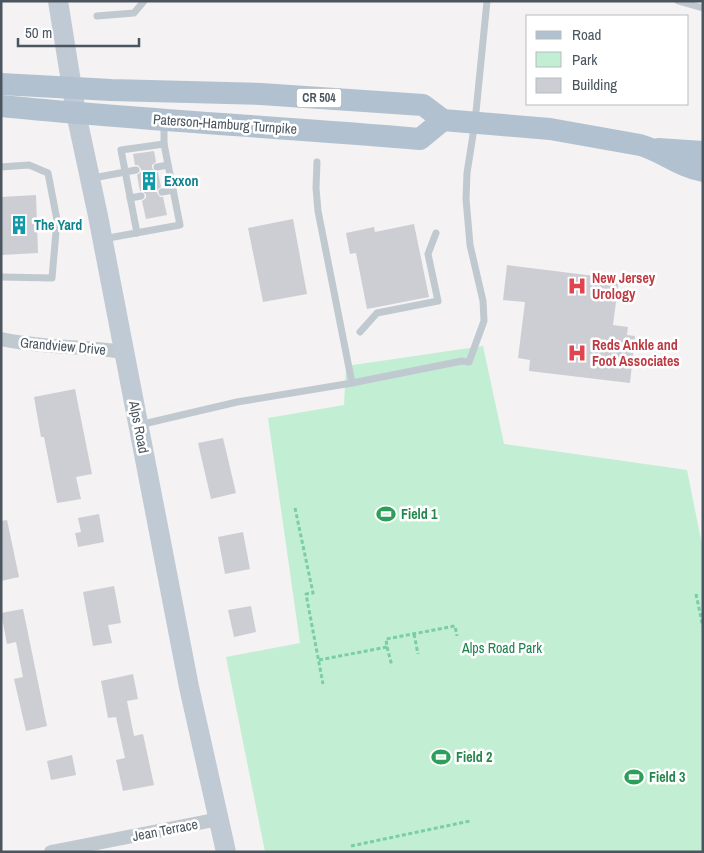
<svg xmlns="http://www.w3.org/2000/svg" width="704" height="853" font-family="'Archivo Narrow',sans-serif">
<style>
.green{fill:#c2efd3}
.building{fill:#ccced4}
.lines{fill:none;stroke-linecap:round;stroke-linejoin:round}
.path{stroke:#7acda4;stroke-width:3;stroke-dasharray:4 2.5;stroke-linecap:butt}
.lane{stroke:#c0c9d0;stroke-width:7}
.street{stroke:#c0c9d0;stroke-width:14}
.secondary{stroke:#c0cad4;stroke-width:20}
.primary{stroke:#b2c1cf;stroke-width:22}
.labels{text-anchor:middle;stroke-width:5;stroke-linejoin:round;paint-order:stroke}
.shield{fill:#fff;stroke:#80888f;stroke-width:1}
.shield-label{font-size:12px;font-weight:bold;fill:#4a555f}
.street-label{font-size:14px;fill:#4a555f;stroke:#fff}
.culture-label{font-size:14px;font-weight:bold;fill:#0d838f;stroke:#fff;text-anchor:start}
.health-label{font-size:14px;font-weight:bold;fill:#be3a42;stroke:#fff;text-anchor:start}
.leisure-label{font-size:14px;font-weight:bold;fill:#27864d;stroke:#fff;text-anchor:start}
.park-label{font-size:14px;fill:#1a814d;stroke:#fff}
</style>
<rect width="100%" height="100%" fill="#f4f2f2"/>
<polygon class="green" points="483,346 504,444 687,470 703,550 703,852 265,852 226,657 300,643 268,418 344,405 346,366"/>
<g class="building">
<polygon points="154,151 156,162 152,165 152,168 155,172 158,172 161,187 157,190 157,193 160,197 163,197 167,215 146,219 142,201 146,198 146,195 143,191 140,191 137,175 141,172 141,169 138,165 135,165 133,154"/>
<polygon points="36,195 38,253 1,255 1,197"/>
<polygon points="293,219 307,294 263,302 248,228"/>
<polygon points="414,224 429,297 367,309 356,253 350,254 346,233 374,227 375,232"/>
<polygon points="507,265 619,279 613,325 628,327 627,335 635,336 630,383 529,371 530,360 518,358 525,302 503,300"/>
<polygon points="75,389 92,474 76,477 81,499 57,503 44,437 41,437 34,397"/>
<polygon points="223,438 236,493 211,499 198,443"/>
<polygon points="99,514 104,542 78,547 75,533 81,532 78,518"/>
<polygon points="7,520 19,577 1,581 1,521"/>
<polygon points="243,532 250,569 225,574 218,537"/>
<polygon points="114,586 121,623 108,625 112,643 93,646 83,592"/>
<polygon points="251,606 256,632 234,637 228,610"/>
<polygon points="23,609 47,726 26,731 14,679 23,677 16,642 7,644 1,613"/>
<polygon points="133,674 138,699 127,701 134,736 143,734 154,785 123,791 116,760 125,758 116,717 108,718 101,681"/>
<polygon points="72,755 76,775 51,780 47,761"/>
</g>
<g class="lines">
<g class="path">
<polyline points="295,508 313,593 306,594 323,684"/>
<polyline points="696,594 703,627"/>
<polyline points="414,634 418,654"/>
<polyline points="387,647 392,666"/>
<polyline points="319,660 387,647 386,639 455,626 457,636"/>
<polyline points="351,846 470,821"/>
</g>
<g class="lane">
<polyline points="678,1 703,8"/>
<polyline points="97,16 134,13 144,1"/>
<polyline points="1,167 29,165 48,173 57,220 52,278 1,277"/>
<polyline points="157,167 168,165"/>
<polyline points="93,178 136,170"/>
<polyline points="162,192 173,190"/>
<polyline points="130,198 141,196"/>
<polyline points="137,233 121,150 164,144"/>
<polyline points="103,239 180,225 164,144 164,124"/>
<polyline points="360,332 377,313 438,301 428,254 436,233"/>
<polyline points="352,383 462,361 469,362 484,321 483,301 470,245 466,199 467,173 475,122 487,1"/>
<polyline points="139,425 237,402 352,383 318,211 316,188 317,162"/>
</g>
<g class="street">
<path d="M 1,339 C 43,348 82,346 124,352"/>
<polyline points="51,852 219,819"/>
</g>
<polyline class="secondary" points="58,1 76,113 98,216 189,687 226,852"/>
<g class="primary">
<path d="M 1,84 L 111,90 L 261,94 L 423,105 L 443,120 L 550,129 L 640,145 C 662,151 680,167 703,171"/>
<path d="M 1,106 C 140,120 280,127 420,139 L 443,120"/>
<polyline points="658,149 703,152"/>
</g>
</g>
<defs>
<g id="building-bare" transform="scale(1.5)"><path d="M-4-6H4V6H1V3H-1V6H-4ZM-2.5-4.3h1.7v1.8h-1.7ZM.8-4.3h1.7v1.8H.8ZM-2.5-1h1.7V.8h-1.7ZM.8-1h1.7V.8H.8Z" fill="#0f9aa8" stroke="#fff" stroke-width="2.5" paint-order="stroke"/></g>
<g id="hospital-bare" transform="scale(1.5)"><path d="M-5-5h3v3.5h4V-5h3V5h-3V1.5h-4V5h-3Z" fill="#e0444e" stroke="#fff" stroke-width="2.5" paint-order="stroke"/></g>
<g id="stadium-bare" transform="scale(1.5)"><path d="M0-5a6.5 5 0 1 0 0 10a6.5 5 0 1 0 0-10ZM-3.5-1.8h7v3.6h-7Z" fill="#2e9e5b" stroke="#fff" stroke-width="2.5" paint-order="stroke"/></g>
</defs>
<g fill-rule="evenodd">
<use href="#building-bare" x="149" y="181"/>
<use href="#building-bare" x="19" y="225"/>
<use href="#hospital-bare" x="577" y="286"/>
<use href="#hospital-bare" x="577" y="353"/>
<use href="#stadium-bare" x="386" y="514"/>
<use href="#stadium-bare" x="441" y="757"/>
<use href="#stadium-bare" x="634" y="777"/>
</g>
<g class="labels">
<rect class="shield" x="296.5" y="88.5" width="45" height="19" rx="4"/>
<g class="shield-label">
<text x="319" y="102">CR 504</text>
</g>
<g class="street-label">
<text transform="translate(225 124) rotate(4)" y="5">Paterson-Hamburg Turnpike</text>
<text transform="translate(63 346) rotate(5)" y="5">Grandview Drive</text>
<text transform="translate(139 427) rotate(79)" y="5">Alps Road</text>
<text transform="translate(165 830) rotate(-11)" y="5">Jean Terrace</text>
</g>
<g class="culture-label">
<text x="164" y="186">Exxon</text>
<text x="34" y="230">The Yard</text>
</g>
<g class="health-label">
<text x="592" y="283">New Jersey<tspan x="592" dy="16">Urology</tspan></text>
<text x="592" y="350">Reds Ankle and<tspan x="592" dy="16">Foot Associates</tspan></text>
</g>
<g class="leisure-label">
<text x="401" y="519">Field 1</text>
<text x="456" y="762">Field 2</text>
<text x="649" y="782">Field 3</text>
</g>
<g class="park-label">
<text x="502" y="653">Alps Road Park</text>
</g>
</g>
<rect width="704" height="853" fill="none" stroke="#4a555f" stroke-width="5"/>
<rect x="526" y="15" width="162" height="90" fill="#ffffff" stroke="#b7bbbf"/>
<rect x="536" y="31" width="25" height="8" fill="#b2c1cf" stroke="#b7bbbf"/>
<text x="572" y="40" font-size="15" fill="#4a555f">Road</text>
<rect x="536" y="52" width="25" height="15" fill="#c2efd3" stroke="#b7bbbf"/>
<text x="572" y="65" font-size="15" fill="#4a555f">Park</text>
<rect x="536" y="78" width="25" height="15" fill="#ccced4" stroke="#b7bbbf"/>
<text x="572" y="90" font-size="15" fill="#4a555f">Building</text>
<path d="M18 38v8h121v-8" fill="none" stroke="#4a555f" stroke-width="2.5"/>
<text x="25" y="38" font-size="15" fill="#4a555f" stroke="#ffffff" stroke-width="4" paint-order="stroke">50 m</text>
</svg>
